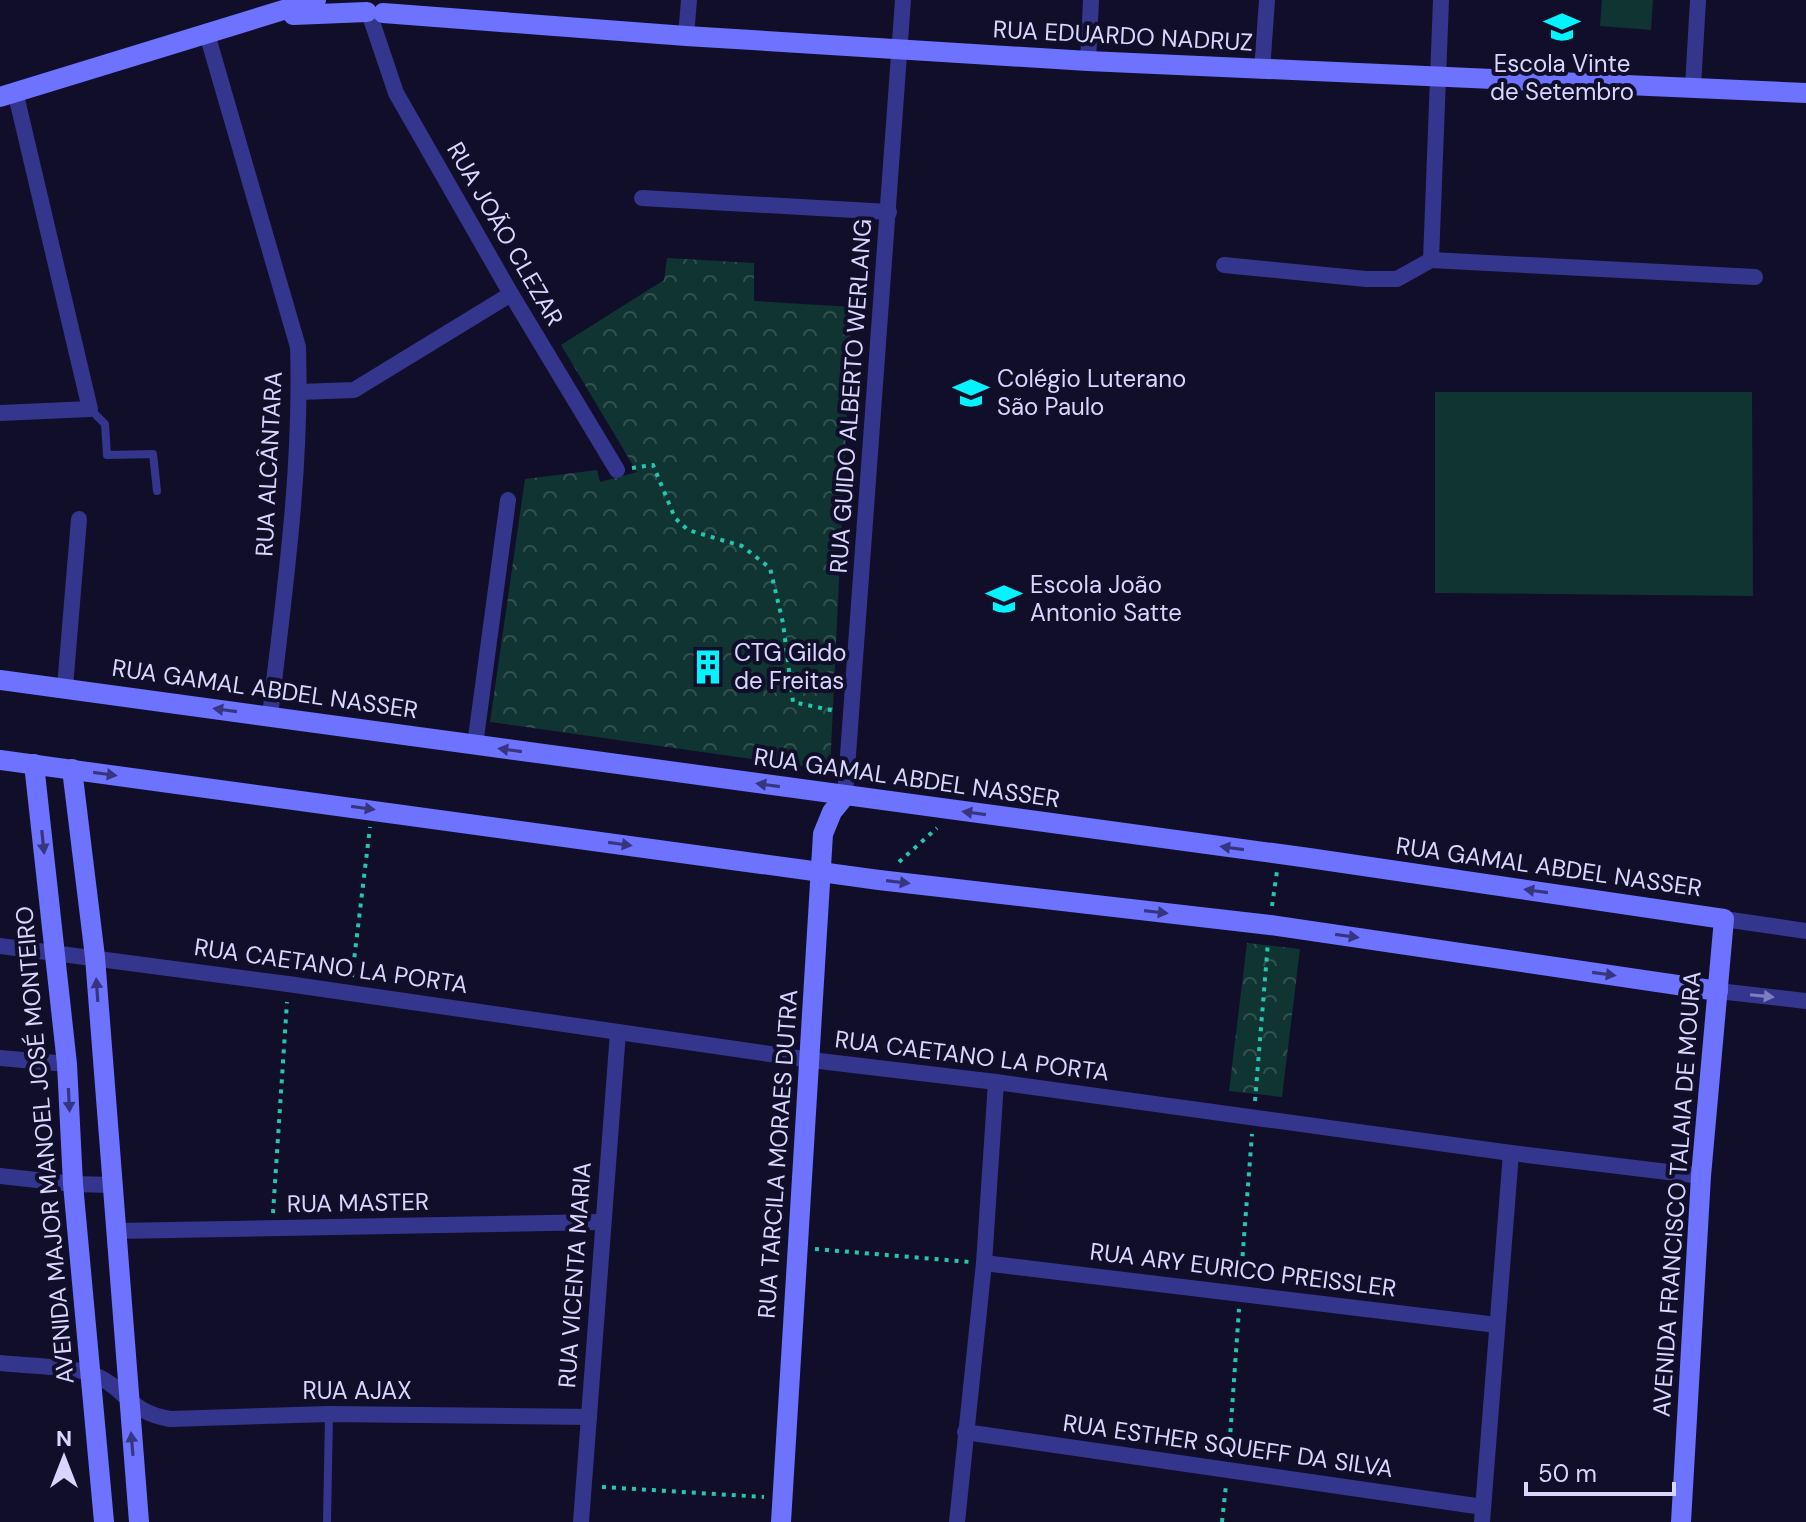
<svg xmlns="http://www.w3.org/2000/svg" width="1806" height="1522" font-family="'DM Sans',sans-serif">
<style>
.forest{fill:url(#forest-crowns)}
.garden{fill:#103431}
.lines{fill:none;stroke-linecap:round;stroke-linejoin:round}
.path{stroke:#23c6b2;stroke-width:4;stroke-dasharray:4 6;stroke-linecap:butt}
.lane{stroke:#34368d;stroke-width:8}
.street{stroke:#34368d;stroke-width:16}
.secondary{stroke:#6d72ff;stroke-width:20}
.oneway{fill:#36367f}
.oneway2{fill:#7e7ec0}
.labels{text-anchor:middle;stroke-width:8;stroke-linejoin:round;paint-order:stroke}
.street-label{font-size:24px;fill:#d8d6ff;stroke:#110e2a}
.poi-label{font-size:24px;fill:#d8d6ff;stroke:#110e2a;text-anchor:start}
</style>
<defs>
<pattern id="forest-crowns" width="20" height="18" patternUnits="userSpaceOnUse" patternTransform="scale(2)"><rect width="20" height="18" fill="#103431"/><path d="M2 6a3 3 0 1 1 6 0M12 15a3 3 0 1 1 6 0" fill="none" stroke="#325150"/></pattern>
</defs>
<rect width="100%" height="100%" fill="#110e2a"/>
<g class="forest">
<polygon points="667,258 754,263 754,301 852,307 830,770 490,722 525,479 597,470 600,482 637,472 561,345 664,280"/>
<polygon points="1247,943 1300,949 1282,1097 1229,1091"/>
</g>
<g class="garden">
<polygon points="1602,0 1653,0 1651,30 1600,26"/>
<polygon points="1435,392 1752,392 1753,596 1435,593"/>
</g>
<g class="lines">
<g class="path">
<polyline points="632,468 653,465 675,518 688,530 742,546 770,568 783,623 793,702 835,711"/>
<polyline points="899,862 937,828"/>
<polyline points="1272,906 1277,871"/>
<polyline points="352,977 370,827"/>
<polyline points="1255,1101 1268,942"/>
<polyline points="273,1213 287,1002"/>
<polyline points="815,1249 970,1262"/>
<polyline points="1241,1276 1252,1134"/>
<polyline points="1229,1452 1239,1309"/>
<polyline points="602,1487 764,1497"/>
<polyline points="1222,1522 1226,1485"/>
</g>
<g class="lane">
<polyline points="90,409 105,424 107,455 153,454 157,491"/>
<polyline points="327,1522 329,1414"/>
</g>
<g class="street">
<polyline points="369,13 396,93 511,294 617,470"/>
<path d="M 207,34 L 298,347 C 302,471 284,594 270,716"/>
<polyline points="686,36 689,0"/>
<polyline points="1088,61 1091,0"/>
<polyline points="1262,71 1267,0"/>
<polyline points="1693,86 1698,0"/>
<polyline points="642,198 889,212"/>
<polyline points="1431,260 1441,0"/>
<polyline points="1224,265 1366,279 1397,279 1431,260 1755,277"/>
<polyline points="299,392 354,390 511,294"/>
<polyline points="0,413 90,409 15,91"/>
<polyline points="65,687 79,519"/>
<polyline points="475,745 508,500"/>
<polyline points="845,796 903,0"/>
<polyline points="1724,919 1806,931"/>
<polyline points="0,946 288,984 811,1060 996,1082 1511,1153 1701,1176"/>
<polyline points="1718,991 1806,1001"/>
<polyline points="0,1058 67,1064"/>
<polyline points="0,1176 73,1184 112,1185"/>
<polyline points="115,1231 602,1222"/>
<polyline points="984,1263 1497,1325"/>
<path d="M 0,1363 C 25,1366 74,1366 95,1375 C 128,1390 128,1412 170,1419 L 329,1414 L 589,1417"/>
<polyline points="965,1432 1483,1507"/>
<polyline points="581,1522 618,1032"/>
<polyline points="957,1522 984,1263 996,1082"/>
<polyline points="1482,1522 1511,1153"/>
</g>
<g class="secondary">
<polyline points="383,13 686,36 1088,61 1806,93"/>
<polyline points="293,15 367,12"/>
<polyline points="0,97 316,0"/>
<polyline points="0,680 1309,858 1724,919 1701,1176 1681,1522"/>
<polyline points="0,760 879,880 1270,925 1718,991"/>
<polyline points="34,764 67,1064 73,1184 104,1522"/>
<polyline points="72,769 95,957 139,1522"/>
<polyline points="781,1522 823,834 832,812 845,796"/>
</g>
</g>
<defs><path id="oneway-solid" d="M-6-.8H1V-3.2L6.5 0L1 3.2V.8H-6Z" transform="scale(2)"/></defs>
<g class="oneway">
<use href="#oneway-solid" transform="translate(225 710) rotate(-172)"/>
<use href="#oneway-solid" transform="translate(510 750) rotate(-172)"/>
<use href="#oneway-solid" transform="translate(105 774) rotate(8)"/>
<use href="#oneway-solid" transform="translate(768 785) rotate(-172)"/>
<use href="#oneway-solid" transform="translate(363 808) rotate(8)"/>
<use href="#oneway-solid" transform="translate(974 813) rotate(-172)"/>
<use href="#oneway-solid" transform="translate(43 842) rotate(84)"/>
<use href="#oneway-solid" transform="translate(620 844) rotate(8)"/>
<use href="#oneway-solid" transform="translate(1232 848) rotate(-172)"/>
<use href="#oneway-solid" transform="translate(898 882) rotate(7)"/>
<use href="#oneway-solid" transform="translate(1536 891) rotate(-172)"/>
<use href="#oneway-solid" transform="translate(1156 912) rotate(7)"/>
<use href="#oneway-solid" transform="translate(1347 936) rotate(8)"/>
<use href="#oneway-solid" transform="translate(1604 974) rotate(8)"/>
<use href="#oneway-solid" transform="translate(97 990) rotate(-94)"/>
<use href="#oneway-solid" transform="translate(69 1100) rotate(87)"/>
<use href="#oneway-solid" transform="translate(132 1444) rotate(-95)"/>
</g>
<use class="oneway2" href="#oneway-solid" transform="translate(1762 996) rotate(6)"/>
<defs>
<g id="school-bare" transform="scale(2.76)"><path d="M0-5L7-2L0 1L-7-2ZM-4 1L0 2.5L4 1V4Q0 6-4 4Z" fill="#02f5ff" stroke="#110e2a" stroke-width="2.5" paint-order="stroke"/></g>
<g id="building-bare" transform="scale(2.76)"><path d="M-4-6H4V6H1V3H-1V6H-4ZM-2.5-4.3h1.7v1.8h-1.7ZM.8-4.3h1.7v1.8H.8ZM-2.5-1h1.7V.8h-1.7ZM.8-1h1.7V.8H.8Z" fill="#02f5ff" stroke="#110e2a" stroke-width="2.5" paint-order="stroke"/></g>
</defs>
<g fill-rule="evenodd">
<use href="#school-bare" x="1562" y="27"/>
<use href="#school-bare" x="971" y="393"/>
<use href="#school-bare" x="1004" y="599"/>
<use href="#building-bare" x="708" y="667"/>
</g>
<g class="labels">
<g class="street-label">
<text transform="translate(1123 36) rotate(3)" y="8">RUA EDUARDO NADRUZ</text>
<text transform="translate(505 234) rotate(60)" y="8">RUA JOÃO CLEZAR</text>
<text transform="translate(851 396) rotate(-86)" y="8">RUA GUIDO ALBERTO WERLANG</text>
<text transform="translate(269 464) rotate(-87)" y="8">RUA ALCÂNTARA</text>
<text transform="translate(265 689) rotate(8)" y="8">RUA GAMAL ABDEL NASSER</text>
<text transform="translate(907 778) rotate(8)" y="8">RUA GAMAL ABDEL NASSER</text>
<text transform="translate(1549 867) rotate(8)" y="8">RUA GAMAL ABDEL NASSER</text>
<text transform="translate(331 966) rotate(8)" y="8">RUA CAETANO LA PORTA</text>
<text transform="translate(972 1056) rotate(7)" y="8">RUA CAETANO LA PORTA</text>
<text transform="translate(45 1145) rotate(-95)" y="8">AVENIDA MAJOR MANOEL JOSÉ MONTEIRO</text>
<text transform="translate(778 1154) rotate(-86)" y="8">RUA TARCILA MORAES DUTRA</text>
<text transform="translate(1677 1194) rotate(-86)" y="8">AVENIDA FRANCISCO TALAIA DE MOURA</text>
<text transform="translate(358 1203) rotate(-1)" y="8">RUA MASTER</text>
<text transform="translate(1243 1270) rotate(7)" y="8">RUA ARY EURICO PREISSLER</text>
<text transform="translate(575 1275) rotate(-86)" y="8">RUA VICENTA MARIA</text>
<text x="357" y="1399">RUA AJAX</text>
<text transform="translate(1228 1446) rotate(8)" y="8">RUA ESTHER SQUEFF DA SILVA</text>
</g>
<g class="poi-label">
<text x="1562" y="72" text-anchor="middle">Escola Vinte<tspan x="1562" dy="28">de Setembro</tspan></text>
<text x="997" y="387">Colégio Luterano<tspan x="997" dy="28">São Paulo</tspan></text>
<text x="1030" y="593">Escola João<tspan x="1030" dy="28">Antonio Satte</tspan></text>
<text x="734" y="661">CTG Gildo<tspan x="734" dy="28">de Freitas</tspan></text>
</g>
</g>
<g transform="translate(64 1458)" stroke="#110e2a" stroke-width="6" paint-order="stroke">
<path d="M0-6L14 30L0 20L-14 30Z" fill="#d8d6ff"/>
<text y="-12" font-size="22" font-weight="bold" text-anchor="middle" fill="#d8d6ff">N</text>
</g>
<path d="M1526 1482v12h148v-12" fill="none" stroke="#d8d6ff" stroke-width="4"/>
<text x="1538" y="1482" font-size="24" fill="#d8d6ff" stroke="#110e2a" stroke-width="6" paint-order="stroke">50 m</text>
</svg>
